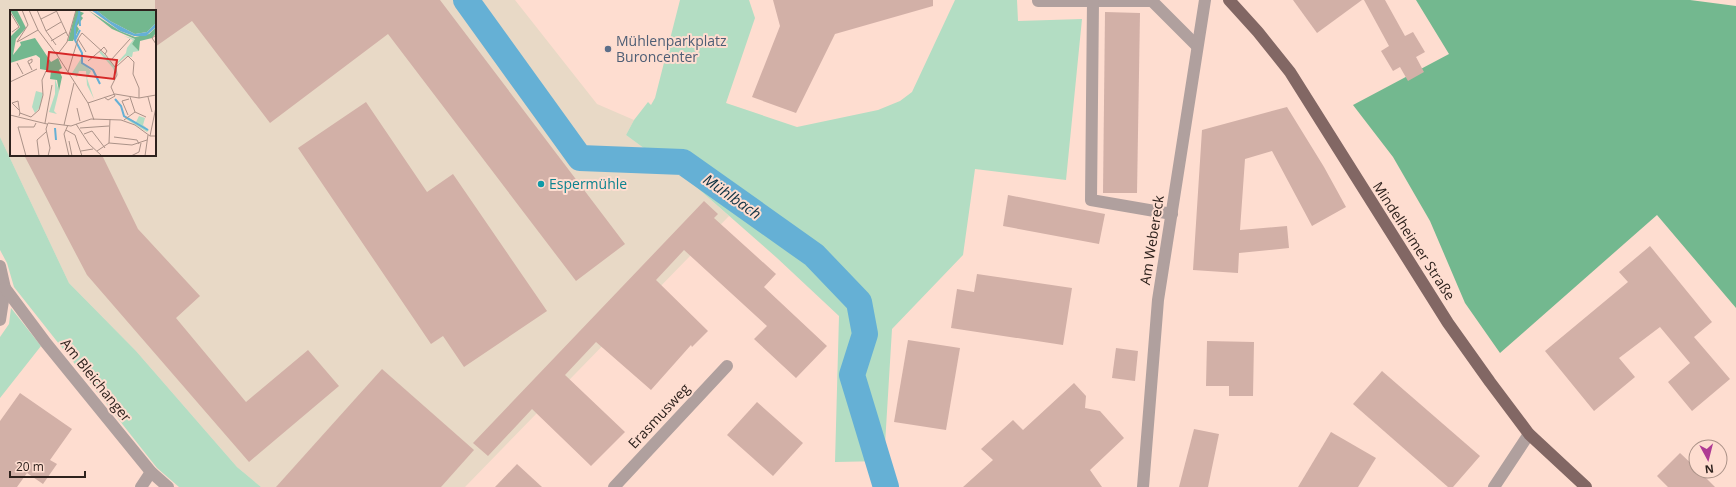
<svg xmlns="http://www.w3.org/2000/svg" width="1736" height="487" font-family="'Open Sans',sans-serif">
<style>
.industrial{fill:#e8d9c6;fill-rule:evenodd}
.green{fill:#b3ddc3}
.forest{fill:#73b88f}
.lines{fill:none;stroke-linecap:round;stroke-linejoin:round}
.canal{stroke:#65b0d5;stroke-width:26}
.building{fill:#d2b0a7}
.lane{stroke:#b0a09e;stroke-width:12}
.street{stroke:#b0a09e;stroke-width:12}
.primary{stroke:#826764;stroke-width:12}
.service-dot{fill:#5c6f8a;stroke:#feddd0;stroke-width:1.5}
.culture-dot{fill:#0f9aa8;stroke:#feddd0;stroke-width:1.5}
.labels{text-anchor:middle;stroke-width:4;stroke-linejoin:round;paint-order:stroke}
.service-label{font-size:14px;fill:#4e5e75;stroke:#feddd0;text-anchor:start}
.culture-label{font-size:14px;fill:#0d838f;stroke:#feddd0;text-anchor:start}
.street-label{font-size:14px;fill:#2e221d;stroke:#feddd0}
.water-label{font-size:15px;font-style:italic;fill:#0f3242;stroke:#feddd0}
.inset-river{fill:none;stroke:#65b0d5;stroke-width:2}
.inset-road{fill:none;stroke:#ab9288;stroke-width:1}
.view{fill:#d62828;fill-opacity:0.15;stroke:#d62828;stroke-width:2}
.inset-edge{fill:none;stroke:#2e221d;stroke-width:2}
</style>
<rect width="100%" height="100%" fill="#feddd0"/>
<path class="industrial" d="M 0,0 L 515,0 L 597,104 L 634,120 L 626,135 L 694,185 L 729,216 L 465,487 L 261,487 L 237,467 L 136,351 L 69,283 L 0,137 ZM 11,11 L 155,11 L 155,155 L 11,155 Z"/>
<g class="green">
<polygon points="680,0 749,0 755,18 726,103 797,127 878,110 900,101 912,92 955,0 1017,0 1018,21 1082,19 1066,180 975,169 963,255 892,329 884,461 835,462 839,316 777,258 694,185 626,135 634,120 648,102 651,105 655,98"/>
<polygon points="0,137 69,283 136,351 237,467 261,487 179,487 157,468 14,287 7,263 0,250"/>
<polygon points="11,308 41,346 0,398 0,337 9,324"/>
</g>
<polygon class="forest" points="1416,0 1690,0 1736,6 1736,308 1657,215 1500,353 1465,303 1430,221 1393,157 1353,105 1449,54"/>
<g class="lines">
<polyline class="canal" points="466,0 580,158 683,162 814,255 859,302 865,334 852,375 886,487"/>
</g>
<g class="building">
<polygon points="155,0 440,0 625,244 576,281 388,34 270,123 192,21 155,47"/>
<polygon points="773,0 933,0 933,6 835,34 796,113 752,97 780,26"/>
<polygon points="1293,0 1362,0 1317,33"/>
<polygon points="1364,0 1385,0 1405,36 1413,32 1425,52 1416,57 1424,72 1408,81 1400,67 1393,71 1381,51 1389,46"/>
<polygon points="1105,12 1140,13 1137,193 1103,193"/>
<polygon points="366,102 427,192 453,174 547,311 464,367 443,336 431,344 298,148"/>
<polygon points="1287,107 1324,167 1346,207 1312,226 1272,151 1245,159 1240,230 1287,226 1289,248 1239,253 1238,273 1193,270 1202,130"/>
<polygon points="24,155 102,155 138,229 200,296 176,318 246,402 308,350 339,386 249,462 87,275"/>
<polygon points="1008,195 1105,214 1099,244 1003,226"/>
<polygon points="704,201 718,214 714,218 776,274 764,287 827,346 796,378 754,339 767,326 684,250 656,280 708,331 692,347 691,345 651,390 596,342 565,375 625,432 591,466 532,409 488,456 473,443"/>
<polygon points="1650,246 1712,322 1694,337 1730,379 1692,411 1668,382 1690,363 1660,327 1619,358 1635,377 1594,411 1545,351 1628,282 1619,272"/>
<polygon points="977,274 1072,288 1063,345 951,328 957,289 974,292"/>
<polygon points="908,340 960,348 946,430 894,422"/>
<polygon points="1207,341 1254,342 1253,396 1229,396 1229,386 1206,386"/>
<polygon points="1116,348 1138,351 1135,381 1112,378"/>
<polygon points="382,369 474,450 441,487 276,487"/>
<polygon points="1382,371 1480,456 1453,487 1448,487 1353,404"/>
<polygon points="1074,383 1086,396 1085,408 1100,411 1124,438 1090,470 1102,487 963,487 993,460 981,449 1013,420 1023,430"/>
<polygon points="20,393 72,429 50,460 57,464 43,484 27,473 17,487 0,487 0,421"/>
<polygon points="757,402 803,443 773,476 727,435"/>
<polygon points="1194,429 1219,434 1208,487 1179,487"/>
<polygon points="1331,432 1376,458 1358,487 1298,487"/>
<polygon points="1680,453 1696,468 1696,471 1699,471 1715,487 1668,487 1657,476"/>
<polygon points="517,464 542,487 495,487"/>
</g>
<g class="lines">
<g class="lane">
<polyline points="1038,1 1152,1 1197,46"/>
<polyline points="1093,1 1091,200 1172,214"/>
</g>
<g class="street">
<polyline points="0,266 5,288 0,320"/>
<polyline points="5,288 46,343 151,472 168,487"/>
<polyline points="141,487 151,472"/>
<polyline points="614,487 727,366"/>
<polyline points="1143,487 1158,300 1205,0"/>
<polyline points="1494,487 1529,434"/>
</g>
<polyline class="primary" points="1229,0 1258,32 1290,72 1448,323 1490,382 1529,434 1586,487"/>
</g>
<circle class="service-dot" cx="608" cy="49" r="4"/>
<circle class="culture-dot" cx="541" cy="184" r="4"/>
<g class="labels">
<g class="service-label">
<text x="616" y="46">Mühlenparkplatz<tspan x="616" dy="16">Buroncenter</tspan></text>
</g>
<g class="culture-label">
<text x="549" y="189">Espermühle</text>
</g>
<g class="street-label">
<text transform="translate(1152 240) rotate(-81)" y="5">Am Webereck</text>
<text transform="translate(1414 241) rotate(57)" y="5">Mindelheimer Straße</text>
<text transform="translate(96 380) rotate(51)" y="5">Am Bleichanger</text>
<text transform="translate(659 416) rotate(-47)" y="5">Erasmusweg</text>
</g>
<g class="water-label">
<text transform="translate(732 197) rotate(35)" y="5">Mühlbach</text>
</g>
</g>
<g transform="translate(10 10)">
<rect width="146" height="146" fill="#feddd0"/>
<path d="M 114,26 L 125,29 L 122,34 L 129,41 L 123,42 L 122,47 L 116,46 L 105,56 L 106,67 L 103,58 L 89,42 L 91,41 L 104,56 L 116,43 L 117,38 L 123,30 ZM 72,47 L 73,53 L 81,61 L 77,68 L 84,89 L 77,75 L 76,61 L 69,61 L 67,67 L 62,63 ZM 45,69 L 49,81 L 44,101 L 47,104 L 39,102 L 45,84 ZM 26,81 L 33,83 L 30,97 L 25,103 L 22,97 ZM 129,106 L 135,108 L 133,115 L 139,120 L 137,122 L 116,109 L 117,107 L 126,112 Z" fill="#b3ddc3"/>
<path d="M 0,0 L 7,0 L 16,18 L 6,29 L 3,45 L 11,35 L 10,32 L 25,28 L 41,52 L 48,48 L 49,50 L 52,58 L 49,60 L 52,67 L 49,81 L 47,70 L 40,69 L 41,61 L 30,59 L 30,48 L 26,45 L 0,53 L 0,27 L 10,17 ZM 66,0 L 74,3 L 71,6 L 73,8 L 67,16 L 69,19 L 63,31 L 58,31 ZM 78,0 L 110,21 L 125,27 L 139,24 L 146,17 L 146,23 L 142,28 L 130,31 L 129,41 L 122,34 L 125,29 L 102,19 ZM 86,0 L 146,0 L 146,13 L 137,22 L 125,24 L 100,11 Z" fill="#73b88f"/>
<path d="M 81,0 L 86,0 L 100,11 L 125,24 L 137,22 L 146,13 L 146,17 L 136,26 L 124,26 L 110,21 Z" fill="#65b0d5"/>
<path class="inset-river" d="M 69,0 L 70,16M 70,20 L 65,30 L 72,43 L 72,53 L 83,60 L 90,74M 65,30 L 65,18 L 69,4M 105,89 L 111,96 L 114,106 L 138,120M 45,118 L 46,130"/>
<path class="inset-road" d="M 12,0 L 18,15 L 7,32 L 28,20M 19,0 L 28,20 L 47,45 L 78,93 L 84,110M 27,0 L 36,21 L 46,35M 46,0 L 58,26M 0,2 L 9,17 L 2,22M 31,9 L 47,1M 36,21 L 51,12M 146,25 L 142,28 L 146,34M 41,31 L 56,22M 91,40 L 94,37 L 97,41 L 95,44M 76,42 L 68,29 L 72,23 L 95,44 L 105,57M 47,45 L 57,32 L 66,0M 101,50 L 120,29M 78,51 L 91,40M 7,53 L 13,64M 19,54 L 22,52 L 22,49 L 18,51 L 18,52 L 22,60M 58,62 L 68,29M 0,72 L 27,59M 94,87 L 98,90 L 105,86 L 101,77 L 107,65 L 106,57 L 118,46 L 124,52 L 123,64 L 129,78 L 129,88M 120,87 L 125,102 L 136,107M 138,87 L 142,102M 78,93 L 105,84 L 129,88 L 146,85M 67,98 L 70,111M 9,100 L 2,93 L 8,91 L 10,104M 0,105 L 37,114M 118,105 L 112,91 L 119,89M 9,106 L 10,103 L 21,107 L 29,100 L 33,85 L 32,70 L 36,61M 114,110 L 125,102M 35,113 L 42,75M 66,114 L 79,134 L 92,146M 54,115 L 64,73M 58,115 L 54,124 L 59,146M 70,118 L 99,116M 56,120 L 65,125 L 72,146M 74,124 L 82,121 L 95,138M 140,126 L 146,97M 104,127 L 127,130 L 129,134M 59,131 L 62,146M 99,133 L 122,135 L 137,130M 99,133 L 100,109M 71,141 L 83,139M 87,141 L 99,133M 16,146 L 8,117 L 24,117 L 26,113M 29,146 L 27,130 L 36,122M 38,146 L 40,138 L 36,119 L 38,113 L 61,116 L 81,109 L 111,110 L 125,115 L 140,126 L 146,126M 121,146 L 129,142 L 131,133M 135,146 L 138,125"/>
<path class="view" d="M 39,42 L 107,50 L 104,69 L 37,61 Z"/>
<rect width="146" height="146" class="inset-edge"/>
</g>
<g transform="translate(1708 459) rotate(173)"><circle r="19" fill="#feddd0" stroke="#ab9288"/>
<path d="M0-3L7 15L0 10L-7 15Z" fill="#af3b94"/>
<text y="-6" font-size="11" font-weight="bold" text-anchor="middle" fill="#2e221d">N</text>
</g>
<path d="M10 471v6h75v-6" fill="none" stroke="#2e221d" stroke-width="2"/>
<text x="16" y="471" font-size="12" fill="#2e221d" stroke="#feddd0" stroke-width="3" paint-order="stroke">20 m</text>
</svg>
